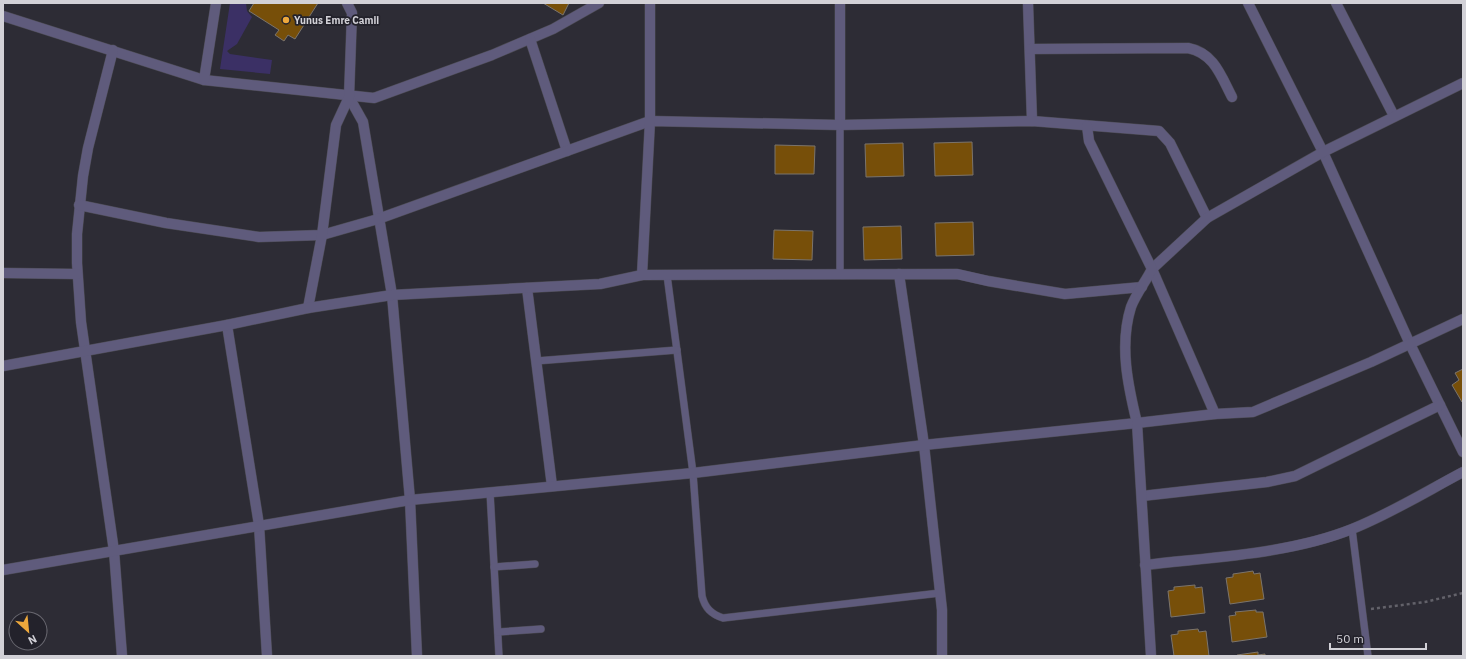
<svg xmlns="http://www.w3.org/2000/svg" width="1466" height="659" font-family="'IBM Plex Sans',sans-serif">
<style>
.green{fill:#3b3065}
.building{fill:#774f09;stroke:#7b746c}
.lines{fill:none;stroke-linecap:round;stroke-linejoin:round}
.service-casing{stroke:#4b4a52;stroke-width:8}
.minor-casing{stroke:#4b4a52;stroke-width:11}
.path{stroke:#63626a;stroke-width:2.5;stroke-dasharray:3 3;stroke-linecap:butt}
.service{stroke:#5f5b7c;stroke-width:7}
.minor{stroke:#5f5b7c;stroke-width:10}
.poi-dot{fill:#eda83c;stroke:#23222b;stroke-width:1.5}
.labels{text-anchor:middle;stroke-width:3.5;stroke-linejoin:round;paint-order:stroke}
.poi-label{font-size:10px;font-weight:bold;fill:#d2d1d7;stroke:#23222b;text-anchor:start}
</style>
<rect width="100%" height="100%" fill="#2d2c35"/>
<polygon class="green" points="230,3 246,3 247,11 252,17 237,44 227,51 230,54 272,60 270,74 220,69"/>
<g class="building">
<polygon points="254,3 318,3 295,39 288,35 284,41 275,35 279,30 249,11"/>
<polygon points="543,3 569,3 563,15"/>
<polygon points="972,142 973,175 935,176 934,143"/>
<polygon points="903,143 904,176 866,177 865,144"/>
<polygon points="775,145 815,146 814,174 775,174"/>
<polygon points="973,222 974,255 936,256 935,223"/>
<polygon points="901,226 902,259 864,260 863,227"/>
<polygon points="774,230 813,231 812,260 773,259"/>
<polygon points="1463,369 1463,402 1462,402 1452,385 1459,380 1455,373"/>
<polygon points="1253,571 1254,574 1260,573 1264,599 1230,604 1226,578 1233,577 1233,574"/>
<polygon points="1195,585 1195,588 1202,587 1205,613 1171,617 1168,591 1174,590 1174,587"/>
<polygon points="1256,610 1256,612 1263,612 1267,637 1232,642 1229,616 1236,615 1235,612"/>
<polygon points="1198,629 1199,632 1206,631 1209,656 1174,656 1171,635 1178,634 1178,631"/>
<polygon points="1258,652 1258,655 1265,654 1265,656 1237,656 1237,655"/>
</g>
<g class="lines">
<g class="service-casing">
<g id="service">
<polyline points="840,125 840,274"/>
<path d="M 667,275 L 693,473 L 702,596 C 705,608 711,614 723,618 L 940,593"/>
<polyline points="536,361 677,350"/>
<polyline points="490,492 499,656"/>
<polyline points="1352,529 1368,656"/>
<polyline points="494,567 535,564"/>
<polyline points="498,632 541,629"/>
</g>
</g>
<g class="minor-casing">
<g id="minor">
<polyline points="1028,3 1032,121"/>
<polyline points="1248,3 1323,152 1410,344 1463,452"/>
<polyline points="1336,3 1394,116"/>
<polyline points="3,16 204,80 374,98 492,55 553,29 599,3"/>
<polyline points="530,39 567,151"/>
<path d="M 1030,49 L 1188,48 C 1214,53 1221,76 1232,97"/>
<polyline points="113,50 88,148 83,176 77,234 77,263 81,322 114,551 122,656"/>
<polyline points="204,80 216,3"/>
<polyline points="349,97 363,122 392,295 410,500 417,656"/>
<polyline points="840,125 840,3"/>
<polyline points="79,205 166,223 259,237 322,235 378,219 650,121 840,125 1032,121 1159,131 1170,143 1207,218"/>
<polyline points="3,273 77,274"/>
<polyline points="899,274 924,445 942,610 942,656"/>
<polyline points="642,275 650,121 650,3"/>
<polyline points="527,288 552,486"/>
<polyline points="308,308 322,235 336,125 349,97 352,13 347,3"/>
<polyline points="227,325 259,525 267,656"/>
<polyline points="3,366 227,325 308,308 392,295 600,284 642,275 957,274 988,281 1065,294 1142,287"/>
<polyline points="1215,414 1152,269 1207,218 1323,152 1463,83"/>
<polyline points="1142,496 1267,482 1295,476 1440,405"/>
<path d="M 1145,565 C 1212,557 1290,554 1352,529 C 1390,514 1427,491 1463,472"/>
<path d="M 3,570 L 410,500 L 693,473 L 924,445 L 1137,423 C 1128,386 1119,345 1131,307 C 1136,294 1146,281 1152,269 L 1089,141 L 1087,126"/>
<polyline points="1151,656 1137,423 1215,414 1253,412 1371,362 1463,319"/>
</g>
</g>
<polyline class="path" points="1371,609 1425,602 1463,593"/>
<use href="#service" class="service"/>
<use href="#minor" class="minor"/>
</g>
<circle class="poi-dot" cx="286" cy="20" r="4"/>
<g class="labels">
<g class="poi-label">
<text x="294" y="24">Yunus Emre Camii</text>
</g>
</g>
<rect width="1466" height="659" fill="none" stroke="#d2d1d7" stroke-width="8"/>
<g transform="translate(28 631) rotate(153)"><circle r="19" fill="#23222b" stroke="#696870"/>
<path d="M0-3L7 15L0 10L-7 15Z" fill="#eda83c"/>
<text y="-6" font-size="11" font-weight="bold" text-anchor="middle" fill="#d2d1d7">N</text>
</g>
<path d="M1330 643v6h96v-6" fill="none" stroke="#d2d1d7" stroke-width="2"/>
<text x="1336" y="643" font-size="12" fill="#d2d1d7" stroke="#23222b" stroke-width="3" paint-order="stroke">50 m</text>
</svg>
